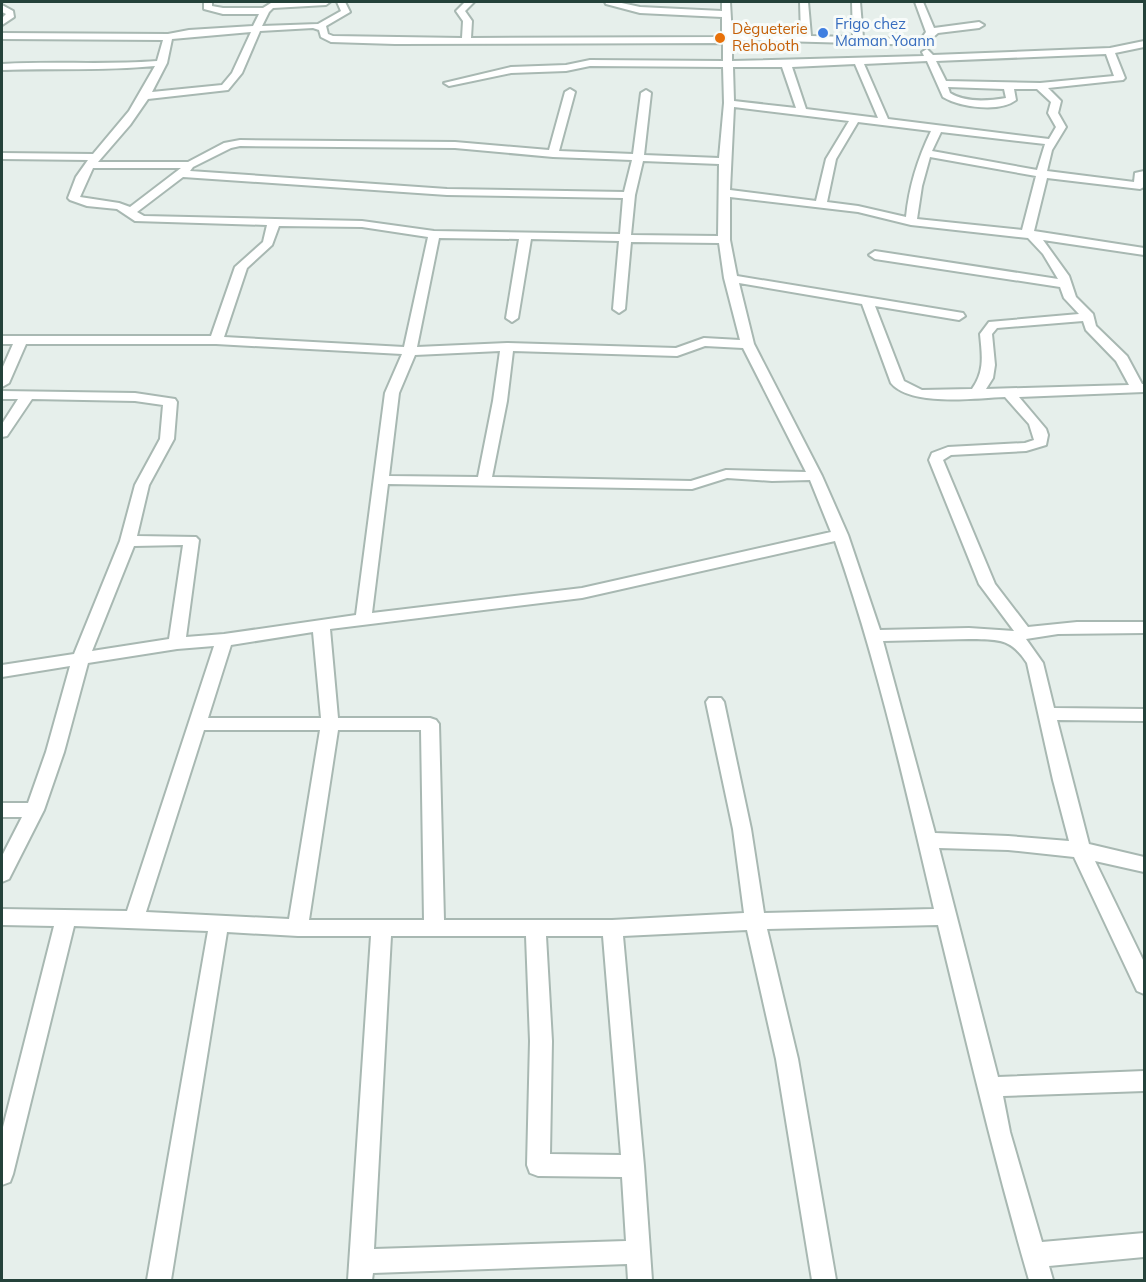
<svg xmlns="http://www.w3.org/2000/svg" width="1146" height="1282" font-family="Mulish,sans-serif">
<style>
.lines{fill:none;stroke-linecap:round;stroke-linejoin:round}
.minor-casing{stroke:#a8b8b2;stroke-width:4}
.minor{fill:#fff;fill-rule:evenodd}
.shop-dot{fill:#3f7fe0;stroke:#f7fbf9;stroke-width:2}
.food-dot{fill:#e8710a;stroke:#f7fbf9;stroke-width:2}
.labels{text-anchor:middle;stroke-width:6;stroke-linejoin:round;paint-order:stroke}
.far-shop-label{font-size:15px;fill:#366cbe;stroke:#f7fbf9;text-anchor:start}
.far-food-label{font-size:15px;fill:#c56008;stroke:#f7fbf9;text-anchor:start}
</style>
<rect width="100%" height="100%" fill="#e6efeb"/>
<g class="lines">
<g class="minor-casing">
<g id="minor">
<path d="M 204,2 L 212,2 L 212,6 L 223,8 L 263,8 L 271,3 L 330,2 L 326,5 L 273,8 L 269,12 L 262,26 L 318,24 L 341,11 L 337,2 L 345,2 L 350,12 L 326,26 L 328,34 L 333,36 L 462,38 L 463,21 L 456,11 L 465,2 L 474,2 L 465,11 L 472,21 L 471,38 L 722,37 L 722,17 L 640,13 L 606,4 L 605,2 L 617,2 L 640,7 L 722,11 L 722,2 L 730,2 L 732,36 L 743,34 L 801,36 L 800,2 L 808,2 L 811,36 L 853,37 L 852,2 L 860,2 L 863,38 L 921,39 L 926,32 L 915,2 L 923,2 L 934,28 L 979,22 L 984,25 L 979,28 L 938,33 L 924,45 L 743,40 L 732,42 L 732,61 L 924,56 L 922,52 L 927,49 L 933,55 L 1110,48 L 1144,41 L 1144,47 L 1115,53 L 1125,78 L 1123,80 L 1048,88 L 1061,101 L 1058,113 L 1066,127 L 1052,150 L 1047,171 L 1134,182 L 1135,173 L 1144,171 L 1144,187 L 1140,189 L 1047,178 L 1034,231 L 1144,248 L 1144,255 L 1043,240 L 1069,276 L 1076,297 L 1093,314 L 1096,326 L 1127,356 L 1142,384 L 1144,384 L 1144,392 L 1019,397 L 1046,429 L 1048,435 L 1046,445 L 1026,451 L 951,455 L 943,460 L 995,584 L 1028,627 L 1077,622 L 1144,622 L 1144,633 L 1058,634 L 1026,639 L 1043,663 L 1054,708 L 1144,709 L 1144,721 L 1057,720 L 1089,844 L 1144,857 L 1144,872 L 1095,861 L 1144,962 L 1144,994 L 1137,991 L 1074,857 L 1008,850 L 939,848 L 998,1077 L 1144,1071 L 1144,1091 L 1003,1096 L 1010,1132 L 1042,1242 L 1144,1233 L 1144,1257 L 1049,1266 L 1053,1280 L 1029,1280 C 995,1163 967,1044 938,925 L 767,929 L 798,1059 L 836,1280 L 812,1280 L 776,1059 L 747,930 L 623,936 L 644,1166 L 652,1280 L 628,1280 L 627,1264 L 373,1273 L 372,1280 L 348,1280 L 371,936 L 298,936 L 227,932 L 171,1280 L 147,1280 L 208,931 L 74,926 L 13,1174 L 10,1182 L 2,1185 L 2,1131 L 54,926 L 2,925 L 2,909 L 127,911 L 214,646 L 177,649 L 88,663 L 64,752 L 44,810 L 9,879 L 2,882 L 2,856 L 22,817 L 2,817 L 2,803 L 28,803 L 46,752 L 70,666 L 2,677 L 2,665 L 74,654 L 120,541 L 135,485 L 160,439 L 163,405 L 135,401 L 32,399 L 7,436 L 2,437 L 2,424 L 18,399 L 2,399 L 2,391 L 135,393 L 175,399 L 177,402 L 174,439 L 149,485 L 137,536 L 196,537 L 199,540 L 186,637 L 224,634 L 356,615 L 385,393 L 402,354 L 216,344 L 26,344 L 9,383 L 2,387 L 2,369 L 13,344 L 2,344 L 2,336 L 211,336 L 235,267 L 263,242 L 267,225 L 135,221 L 117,209 L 87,206 L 70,200 L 68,198 L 76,177 L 88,160 L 2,159 L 2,153 L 93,154 L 129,111 L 155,66 C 104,71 53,68 2,70 L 2,64 C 53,61 105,65 157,61 L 163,40 L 2,39 L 2,33 L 168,34 L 189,30 L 253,26 L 259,14 L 223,14 L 204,9 ZM 313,28 L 319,30 L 321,37 L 331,42 L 395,44 L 723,43 L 723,61 L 590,60 L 566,65 L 511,67 L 444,83 L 449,86 L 511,73 L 566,71 L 590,66 L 723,67 L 724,103 L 719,158 L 644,155 L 651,93 L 646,90 L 641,93 L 633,154 L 559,151 L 575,92 L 570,89 L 565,92 L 549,150 L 455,142 L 240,140 L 224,143 L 188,162 L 98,162 L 130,125 L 148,99 L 228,90 L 242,73 L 260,31 ZM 251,32 L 232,73 L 222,85 L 152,92 L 167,63 L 172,39 ZM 1106,54 L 1114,76 L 1040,83 L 946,81 L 936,61 ZM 927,61 L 943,97 C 960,107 999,113 1016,100 L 1014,89 L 1037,89 L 1051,102 L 1048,113 L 1056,127 L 1049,139 L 888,119 L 864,64 ZM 855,64 L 878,118 L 806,109 L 792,67 ZM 733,67 L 782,67 L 796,108 L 734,101 ZM 948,87 L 1004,89 L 1006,98 C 988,101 966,103 950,93 ZM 734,107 L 849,121 L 826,159 L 816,201 L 730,190 ZM 858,122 L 931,131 C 918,158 909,186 906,217 L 858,206 L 827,202 L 836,159 ZM 941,132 L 1045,144 L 1037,170 L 932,151 ZM 240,146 L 455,148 L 553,157 L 632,160 L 624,192 L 447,189 L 190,171 L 193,167 L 231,148 ZM 930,157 L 1036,176 L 1022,230 L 917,219 L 922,186 ZM 643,161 L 719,164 L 718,236 L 631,235 L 635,195 ZM 93,168 L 181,168 L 130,207 L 119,203 L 80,197 ZM 183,177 L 447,195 L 623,198 L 620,234 L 434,231 L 362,221 L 144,216 L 137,212 ZM 730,197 L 858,212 L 911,225 L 1028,238 L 1043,254 L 1058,279 L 875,251 L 869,255 L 875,259 L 1060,287 L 1064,298 L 1079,314 L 989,322 L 980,334 C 982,355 985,371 972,389 L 922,390 L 904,381 L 875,306 L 959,320 L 965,316 L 963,313 L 737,276 L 730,240 ZM 279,226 L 362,227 L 428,237 L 404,347 L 224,337 L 247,268 L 272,245 ZM 439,238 L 519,239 L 506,318 L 512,322 L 518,318 L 531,239 L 619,241 L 613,309 L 619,313 L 625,309 L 631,242 L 719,243 L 724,278 L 740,340 L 704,338 L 676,348 L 507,343 L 417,347 ZM 739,283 L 862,304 L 891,383 C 911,407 976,398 1005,397 L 1029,424 L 1034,440 L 1025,443 L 948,447 L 932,453 L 929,460 L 979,584 L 1014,631 L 969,628 L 880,630 L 848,535 L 822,476 L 754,344 ZM 1083,321 L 1086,330 L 1116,361 L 1129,385 L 986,389 L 993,378 L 995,365 L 992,334 L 997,328 ZM 705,346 L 743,348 L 806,472 L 726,470 L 691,481 L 492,477 L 507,401 L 513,351 L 677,356 ZM 500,351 L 493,401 L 478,477 L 389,476 L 399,393 L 415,355 ZM 727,478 L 772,481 L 810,480 L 831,532 L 582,588 L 372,613 L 388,484 L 692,489 ZM 835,541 C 877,661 905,785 934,909 L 764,913 L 751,829 L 724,702 L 721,698 L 709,698 L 706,702 L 733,829 L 744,913 L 612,920 L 444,920 L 439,724 L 436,720 L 430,718 L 338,718 L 330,629 L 582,598 ZM 183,545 L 169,639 L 92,651 L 134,546 ZM 313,632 L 321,718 L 208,718 L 231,645 ZM 969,639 C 998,640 1010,637 1027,663 L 1053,780 L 1069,841 L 1008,836 L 935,833 L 883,641 ZM 204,730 L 320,730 L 289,919 L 146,912 ZM 338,730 L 421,730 L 424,920 L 309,920 ZM 391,936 L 526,936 L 530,1041 L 527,1165 L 530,1173 L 538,1176 L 622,1177 L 626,1241 L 374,1249 ZM 546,936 L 603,936 L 621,1155 L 550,1154 L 552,1041 Z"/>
<polygon points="2,5 13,11 14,17 2,25 2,18 6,14 2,12"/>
</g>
</g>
<use href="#minor" class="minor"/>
</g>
<circle class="shop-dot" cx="823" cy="33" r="6"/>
<circle class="food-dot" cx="720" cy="38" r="6"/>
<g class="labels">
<g class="far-shop-label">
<text x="835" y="29">Frigo chez<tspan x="835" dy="17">Maman Yoann</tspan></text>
</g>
<g class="far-food-label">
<text x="732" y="34">Dègueterie<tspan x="732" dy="17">Rehoboth</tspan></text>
</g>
</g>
<rect width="1146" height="1282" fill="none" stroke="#24423a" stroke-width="6"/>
</svg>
